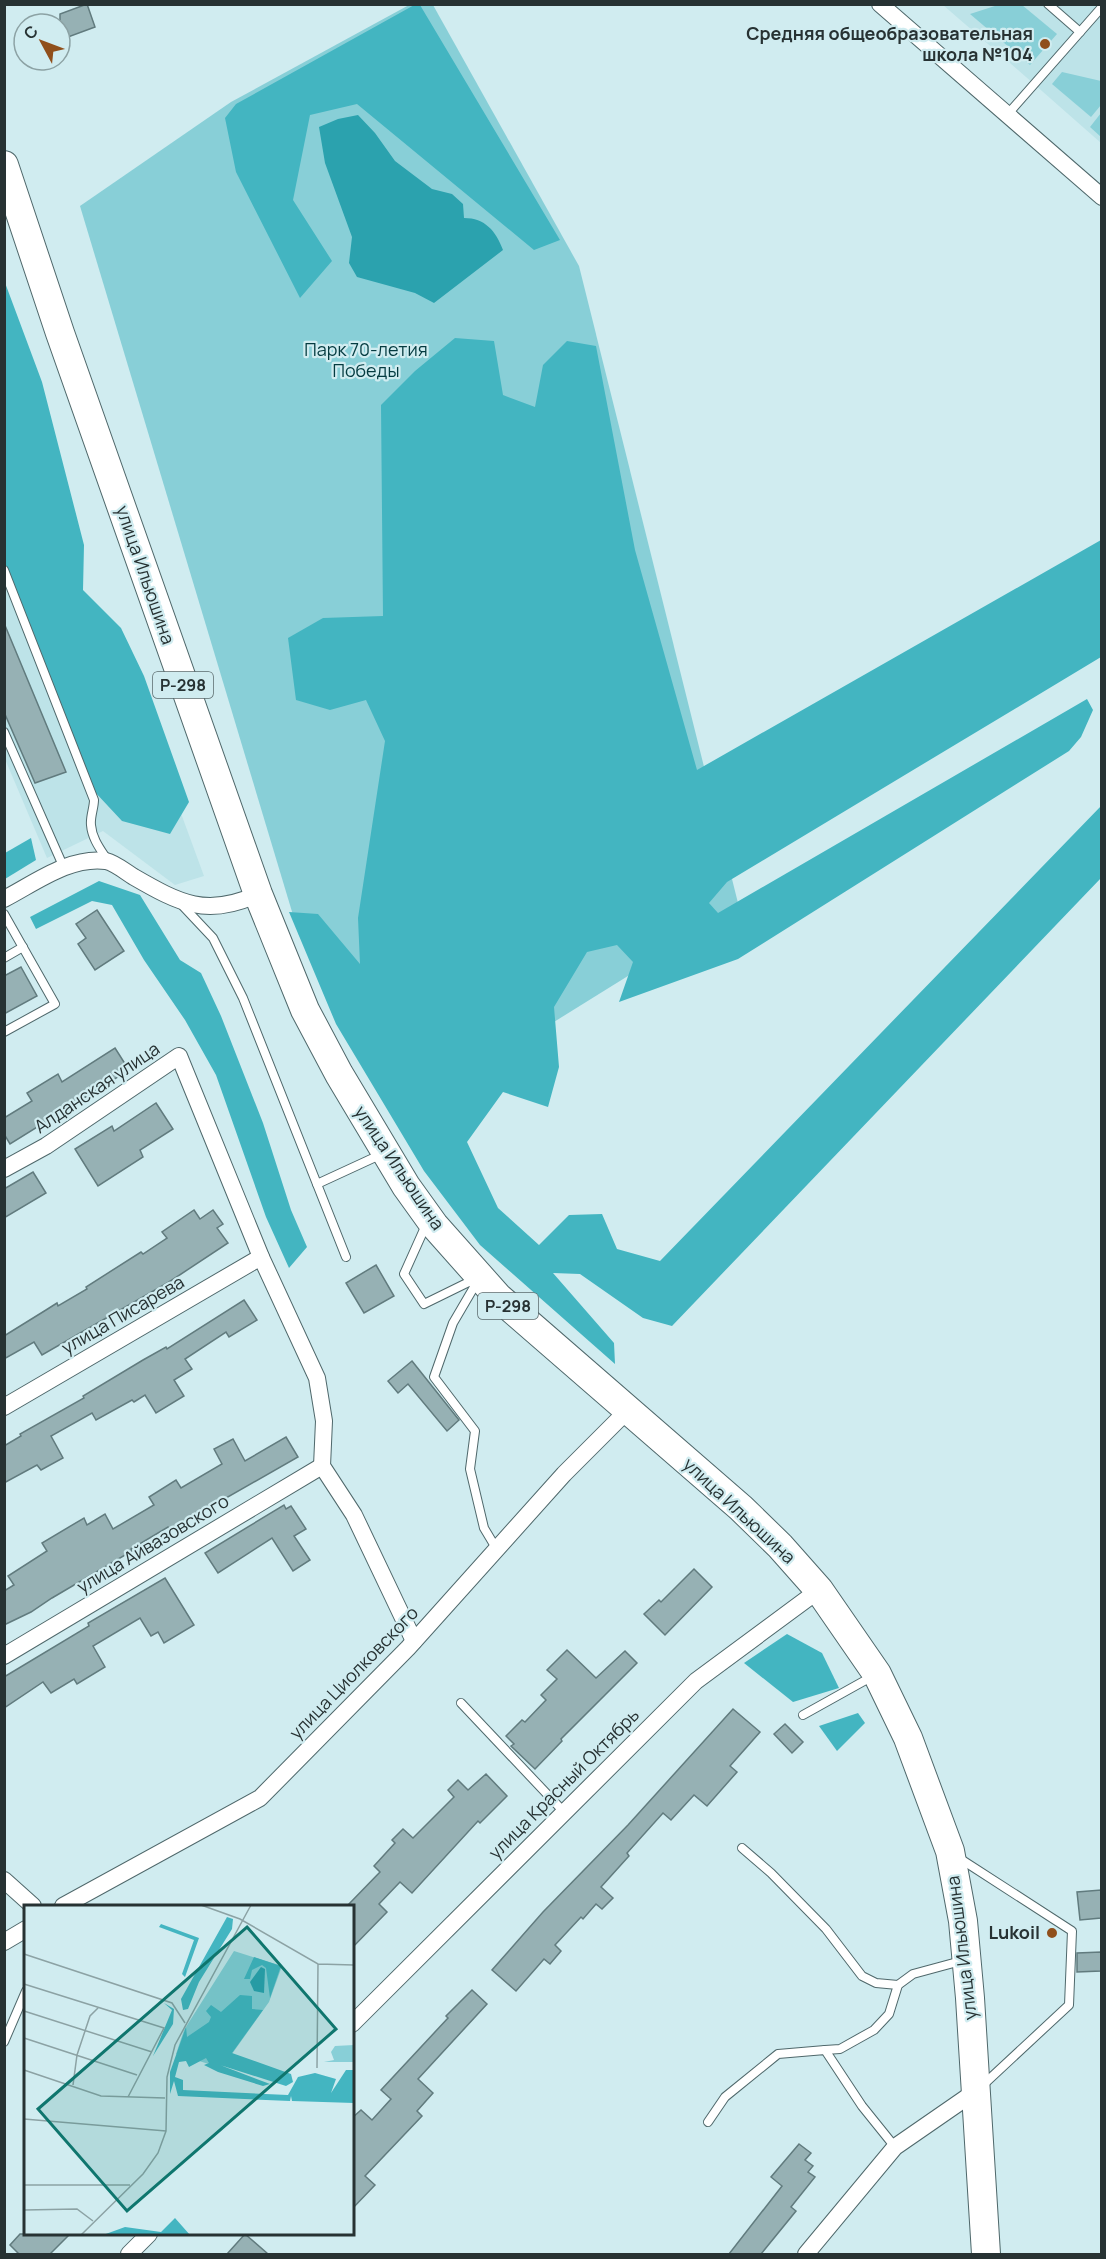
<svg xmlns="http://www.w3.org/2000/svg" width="1106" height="2259" font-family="Manrope,sans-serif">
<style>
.built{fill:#bde3e8}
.green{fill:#88cfd7}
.forest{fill:#43b5c1}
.water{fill:#2ba2ae}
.building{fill:#96b1b4;stroke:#617b7e;stroke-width:1.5}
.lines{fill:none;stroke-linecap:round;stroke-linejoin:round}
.lane-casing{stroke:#4f686b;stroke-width:10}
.street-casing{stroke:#4f686b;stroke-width:18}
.highway-casing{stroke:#4f686b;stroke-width:30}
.lane{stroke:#fff;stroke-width:8}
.street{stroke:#fff;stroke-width:16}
.highway{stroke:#fff;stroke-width:28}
.poi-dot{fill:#904f1b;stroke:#d0ecf0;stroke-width:2}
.labels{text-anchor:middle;stroke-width:4.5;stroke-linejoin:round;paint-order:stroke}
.shield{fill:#d0ecf0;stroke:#5a6a6c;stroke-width:1.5}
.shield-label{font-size:16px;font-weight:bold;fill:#273233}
.poi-label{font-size:18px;font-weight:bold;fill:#273233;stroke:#d0ecf0;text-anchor:end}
.park-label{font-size:18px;fill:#043b40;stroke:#d0ecf0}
.street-label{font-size:18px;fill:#273233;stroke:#d0ecf0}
.inset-road{fill:none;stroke:#8ca2a4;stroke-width:1.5}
.view{fill:#0f766e;fill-opacity:0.15;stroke:#0f766e;stroke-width:3}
.inset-edge{fill:none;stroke:#273233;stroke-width:3}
</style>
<rect width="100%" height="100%" fill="#d0ecf0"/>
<g class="built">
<polygon points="943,5 1101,5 1101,143 1034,84"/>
<polygon points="4,521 117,639 204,876 175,885 103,831 47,858 5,759"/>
</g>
<g class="green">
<polygon points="409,5 433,5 579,266 739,907 401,1117 299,935 80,206 231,102"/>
<polygon points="998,5 1022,5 1057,34 1030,65 970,14"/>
<polygon points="1062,72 1101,81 1101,105 1091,117 1052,84"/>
<polygon points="1101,113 1101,137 1090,127"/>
</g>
<g class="forest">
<polygon points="416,4 420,5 560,240 534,250 357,104 310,115 293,200 332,261 300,298 236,172 225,118 236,104"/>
<polygon points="4,280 42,382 84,545 83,590 121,628 144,676 189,802 170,834 122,821 94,791 5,564"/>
<polygon points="455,338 494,341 503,395 535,407 543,365 567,341 596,346 635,550 697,770 1101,540 1101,657 727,882 709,903 718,913 1087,699 1093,710 1081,737 1069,751 738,959 619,1002 633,962 617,945 587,952 554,1007 559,1067 548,1107 503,1092 467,1142 498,1208 539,1245 569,1215 602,1214 617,1249 660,1261 1101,806 1101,878 672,1326 643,1318 580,1274 553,1273 614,1343 615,1364 480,1245 424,1171 336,1024 289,912 318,914 360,964 358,918 385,741 366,700 330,710 296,700 288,638 323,618 383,616 381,405 415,371"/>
<polygon points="31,838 36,860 5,879 5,853"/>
<polygon points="99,881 140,895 180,960 201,973 221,1016 263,1123 291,1210 307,1247 289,1268 266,1217 216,1075 185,1020 144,960 112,905 92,901 36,929 30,917"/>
<polygon points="787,1634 822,1653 839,1688 793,1702 744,1663"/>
<polygon points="858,1713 865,1723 837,1751 819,1726"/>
</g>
<path class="water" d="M 358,115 L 375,133 L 395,161 L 432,189 L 452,194 L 463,204 L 464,218 C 485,218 496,231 503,250 L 434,303 L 415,293 L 357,277 L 349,263 L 352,237 L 325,163 L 319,127 L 338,119 Z"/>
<g class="building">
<polygon points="87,4 95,27 60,40 60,14"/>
<polygon points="4,623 66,772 35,783 4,712"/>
<polygon points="97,910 124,951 95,970 78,944 86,938 76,924"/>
<polygon points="21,967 37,996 4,1014 4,976"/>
<polygon points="115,1048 129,1070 10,1144 4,1134 4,1118 32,1101 27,1093 58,1074 62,1082"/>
<polygon points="156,1103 173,1129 140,1150 143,1157 98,1186 75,1149 112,1126 114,1131"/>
<polygon points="33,1172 46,1193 4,1218 4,1189"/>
<polygon points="194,1210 200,1219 213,1210 223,1224 217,1228 228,1243 169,1282 42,1355 34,1342 4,1359 4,1336 46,1310 57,1303 58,1306 87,1289 86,1287 141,1252 143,1254 167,1238 162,1232"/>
<polygon points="376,1265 394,1296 364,1313 346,1283"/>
<polygon points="244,1300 257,1320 229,1337 226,1332 185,1359 192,1369 174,1380 184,1396 156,1413 145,1395 134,1402 132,1400 96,1420 92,1413 51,1436 63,1458 41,1470 37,1465 4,1483 4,1446 21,1436 20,1434 84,1398 83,1396 143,1360 166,1347 167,1349"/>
<polygon points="412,1361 459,1420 447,1431 408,1384 398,1393 388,1381"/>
<polygon points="286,1437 298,1457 170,1530 168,1527 131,1549 132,1551 52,1598 31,1612 4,1625 4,1591 14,1585 8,1576 47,1551 42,1543 84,1518 87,1525 105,1514 113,1529 154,1505 149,1497 176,1480 181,1488 222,1464 214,1449 233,1439 245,1461"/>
<polygon points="284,1505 286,1509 291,1506 306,1529 294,1536 310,1560 293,1571 272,1538 218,1573 205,1553"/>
<polygon points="694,1569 712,1587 665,1635 644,1614 659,1600 661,1602"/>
<polygon points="165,1578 194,1625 164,1643 158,1632 151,1636 140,1618 93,1646 105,1667 77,1684 74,1679 51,1693 43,1682 4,1708 4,1677 89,1626 88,1623"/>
<polygon points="567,1650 596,1678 625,1651 637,1663 561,1739 562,1741 535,1769 511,1746 514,1744 506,1736 522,1720 525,1722 546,1700 541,1695 557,1679 547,1670"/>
<polygon points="733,1709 760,1732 730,1766 737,1772 707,1806 694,1795 671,1820 663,1813 627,1853 629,1856 601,1887 613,1898 602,1909 596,1904 583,1919 581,1917 555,1945 561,1951 550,1964 544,1959 516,1991 492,1970 543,1912 628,1825"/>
<polygon points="785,1724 803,1742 792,1753 774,1734"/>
<polygon points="486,1774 507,1796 480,1823 478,1821 412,1893 400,1882 379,1904 387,1912 352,1948 352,1906 347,1906 380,1872 374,1866 395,1843 392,1840 403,1829 413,1838 454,1797 448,1790 458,1780 468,1790"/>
<polygon points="1101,1890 1101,1918 1080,1920 1077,1892"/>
<polygon points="1101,1952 1101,1971 1077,1972 1077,1953"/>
<polygon points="472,1990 487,2004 418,2079 433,2093 417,2111 422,2116 365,2176 375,2185 352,2209 352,2118 361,2110 372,2120 391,2099 381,2090 448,2018 446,2016"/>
<polygon points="799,2144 811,2153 805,2160 813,2166 808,2172 815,2177 791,2207 796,2211 761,2254 729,2254 782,2186 771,2177"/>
<polygon points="20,2234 70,2234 50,2254 19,2254 10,2245"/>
<polygon points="245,2234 268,2254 227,2254"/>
</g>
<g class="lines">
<g class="lane-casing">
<g id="lane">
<polyline points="1048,4 1080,32"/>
<polyline points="1007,115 1102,7"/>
<path d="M 4,570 L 94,800 C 94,808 90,817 91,825 C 92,839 101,850 108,861"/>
<polyline points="4,732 64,868"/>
<polyline points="181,904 213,938 243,998 346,1257"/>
<polyline points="4,914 55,1004 4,1032"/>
<polyline points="4,958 23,947"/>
<polyline points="317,1184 382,1154"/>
<polyline points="426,1225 404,1274 424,1304 477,1278"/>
<polyline points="477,1282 453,1323 434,1377 475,1431 470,1469 484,1528 496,1548"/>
<polyline points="461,1703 564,1812"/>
<polyline points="803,1715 873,1676"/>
<polyline points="742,1848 771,1873 826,1929 862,1976 876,1983 898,1985"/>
<polyline points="959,1858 1072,1931 1069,2005 983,2085"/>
<polyline points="4,2042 26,1991"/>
<polyline points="825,2050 840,2049 874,2030 889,2014 898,1985 913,1974 961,1961"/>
<polyline points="708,2122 725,2097 778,2054 825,2050 862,2106 895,2147"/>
</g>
</g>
<g class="street-casing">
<g id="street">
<polyline points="880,4 1102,197"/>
<path d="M 4,899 C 35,883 70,856 106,861 C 115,863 126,872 134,877 C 179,903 207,918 258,894"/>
<polyline points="4,1169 46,1146 179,1056 261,1257 317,1378 324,1421 322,1466 354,1515 414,1641"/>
<polyline points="4,1407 261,1257"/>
<polyline points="4,1656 322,1466"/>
<polyline points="4,1880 33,1906"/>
<polyline points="63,1906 260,1798 408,1648 564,1474 628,1410"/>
<polyline points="4,1942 26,1929"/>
<polyline points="352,2024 696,1681 819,1590"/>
<polyline points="129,2254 149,2234"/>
<polyline points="806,2254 895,2147 976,2091"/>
</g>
</g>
<g class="highway-casing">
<polyline id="highway" points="4,165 60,333 258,894 305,1010 339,1074 406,1186 434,1225 498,1297 741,1508 780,1546 819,1590 877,1674 908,1738 950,1851 963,1921 970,1998 986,2254"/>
</g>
<use href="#lane" class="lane"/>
<use href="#street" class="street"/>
<use href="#highway" class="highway"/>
</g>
<g class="poi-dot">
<circle cx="1045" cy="44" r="6"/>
<circle cx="1052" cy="1933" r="6"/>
</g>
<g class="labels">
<g class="shield">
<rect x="153" y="672" width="60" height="26" rx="4.5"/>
<rect x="478" y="1293" width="60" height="26" rx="4.5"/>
</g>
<g class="shield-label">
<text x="183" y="691">Р-298</text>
<text x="508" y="1312">Р-298</text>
</g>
<g class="poi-label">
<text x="1033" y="40">Средняя общеобразовательная<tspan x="1033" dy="21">школа №104</tspan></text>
<text x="1040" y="1939">Lukoil</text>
</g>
<g class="park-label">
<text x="366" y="356">Парк 70-летия<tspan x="366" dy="21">Победы</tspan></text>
</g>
<g class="street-label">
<text transform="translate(145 575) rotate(71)" y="6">улица Ильюшина</text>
<text transform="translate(97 1088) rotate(-34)" y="6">Алданская улица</text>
<text transform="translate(399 1168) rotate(56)" y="6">улица Ильюшина</text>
<text transform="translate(123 1315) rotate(-30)" y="6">улица Писарева</text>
<text transform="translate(739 1511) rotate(43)" y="6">улица Ильюшина</text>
<text transform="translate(153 1544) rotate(-31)" y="6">улица Айвазовского</text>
<text transform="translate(354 1673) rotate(-46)" y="6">улица Циолковского</text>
<text transform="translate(564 1784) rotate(-45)" y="6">улица Красный Октябрь</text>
<text transform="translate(962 1948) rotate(-97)" y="6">улица Ильюшина</text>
</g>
</g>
<g transform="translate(24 1905)">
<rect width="330" height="330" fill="#d0ecf0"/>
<path d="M 210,46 L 258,61 L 245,97 L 198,163 L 152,149 L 160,125 ZM 330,140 L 330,157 L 300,157 L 310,155 L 307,147 L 311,141 Z" fill="#88cfd7"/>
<path d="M 203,12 L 209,14 L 208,24 L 175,77 L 164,104 L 159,105 L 157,94 ZM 137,19 L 175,33 L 161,72 L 158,69 L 170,35 L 135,22 ZM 230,52 L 257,61 L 246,93 L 242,63 L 238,60 L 228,65 L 226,74 L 220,74 ZM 216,90 L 228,91 L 228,104 L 239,105 L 208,148 L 267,169 L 269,177 L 262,181 L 196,160 L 246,179 L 239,181 L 194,167 L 180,160 L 185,158 L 182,153 L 165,162 L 162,156 L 155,157 L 151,172 L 159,175 L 159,185 L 264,190 L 274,172 L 291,168 L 312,174 L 307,188 L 322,165 L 330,165 L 330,198 L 268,196 L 267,191 L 266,196 L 154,191 L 150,176 L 146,189 L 146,167 L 162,122 L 163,132 L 185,117 L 187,112 L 182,106 L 187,100 L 197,107 ZM 140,98 L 150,104 L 149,119 L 129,151 L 148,105 ZM 151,313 L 166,330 L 79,330 L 101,322 L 137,327 Z" fill="#43b5c1"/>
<path d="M 237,62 L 241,64 L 240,88 L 230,86 L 226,77 Z" fill="#2ba2ae"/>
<path class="inset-road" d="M 177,0 L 216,14 L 294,59 L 330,60M 0,49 L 148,98 L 161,118M 0,79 L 140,123 L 104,192M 0,106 L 128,147M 0,133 L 113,170M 293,163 L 294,59M 0,165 L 77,191 L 141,193M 49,180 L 53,150 L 66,111 L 74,103M 0,214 L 142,226M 0,280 L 106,280M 0,305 L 53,304 L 69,316M 57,330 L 119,269 L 134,248 L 142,226 L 143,172 L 151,140 L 227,0"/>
<path class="view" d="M 223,22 L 312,124 L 103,306 L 14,204 Z"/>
<rect width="330" height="330" class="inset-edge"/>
</g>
<rect width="1106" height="2259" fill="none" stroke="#273233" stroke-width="12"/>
<g transform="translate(42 42) rotate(311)"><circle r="28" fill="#d0ecf0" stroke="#8ca2a4" stroke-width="1.5"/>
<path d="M0-4.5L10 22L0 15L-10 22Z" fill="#904f1b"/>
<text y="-9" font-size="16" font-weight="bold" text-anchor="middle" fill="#273233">С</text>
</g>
</svg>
